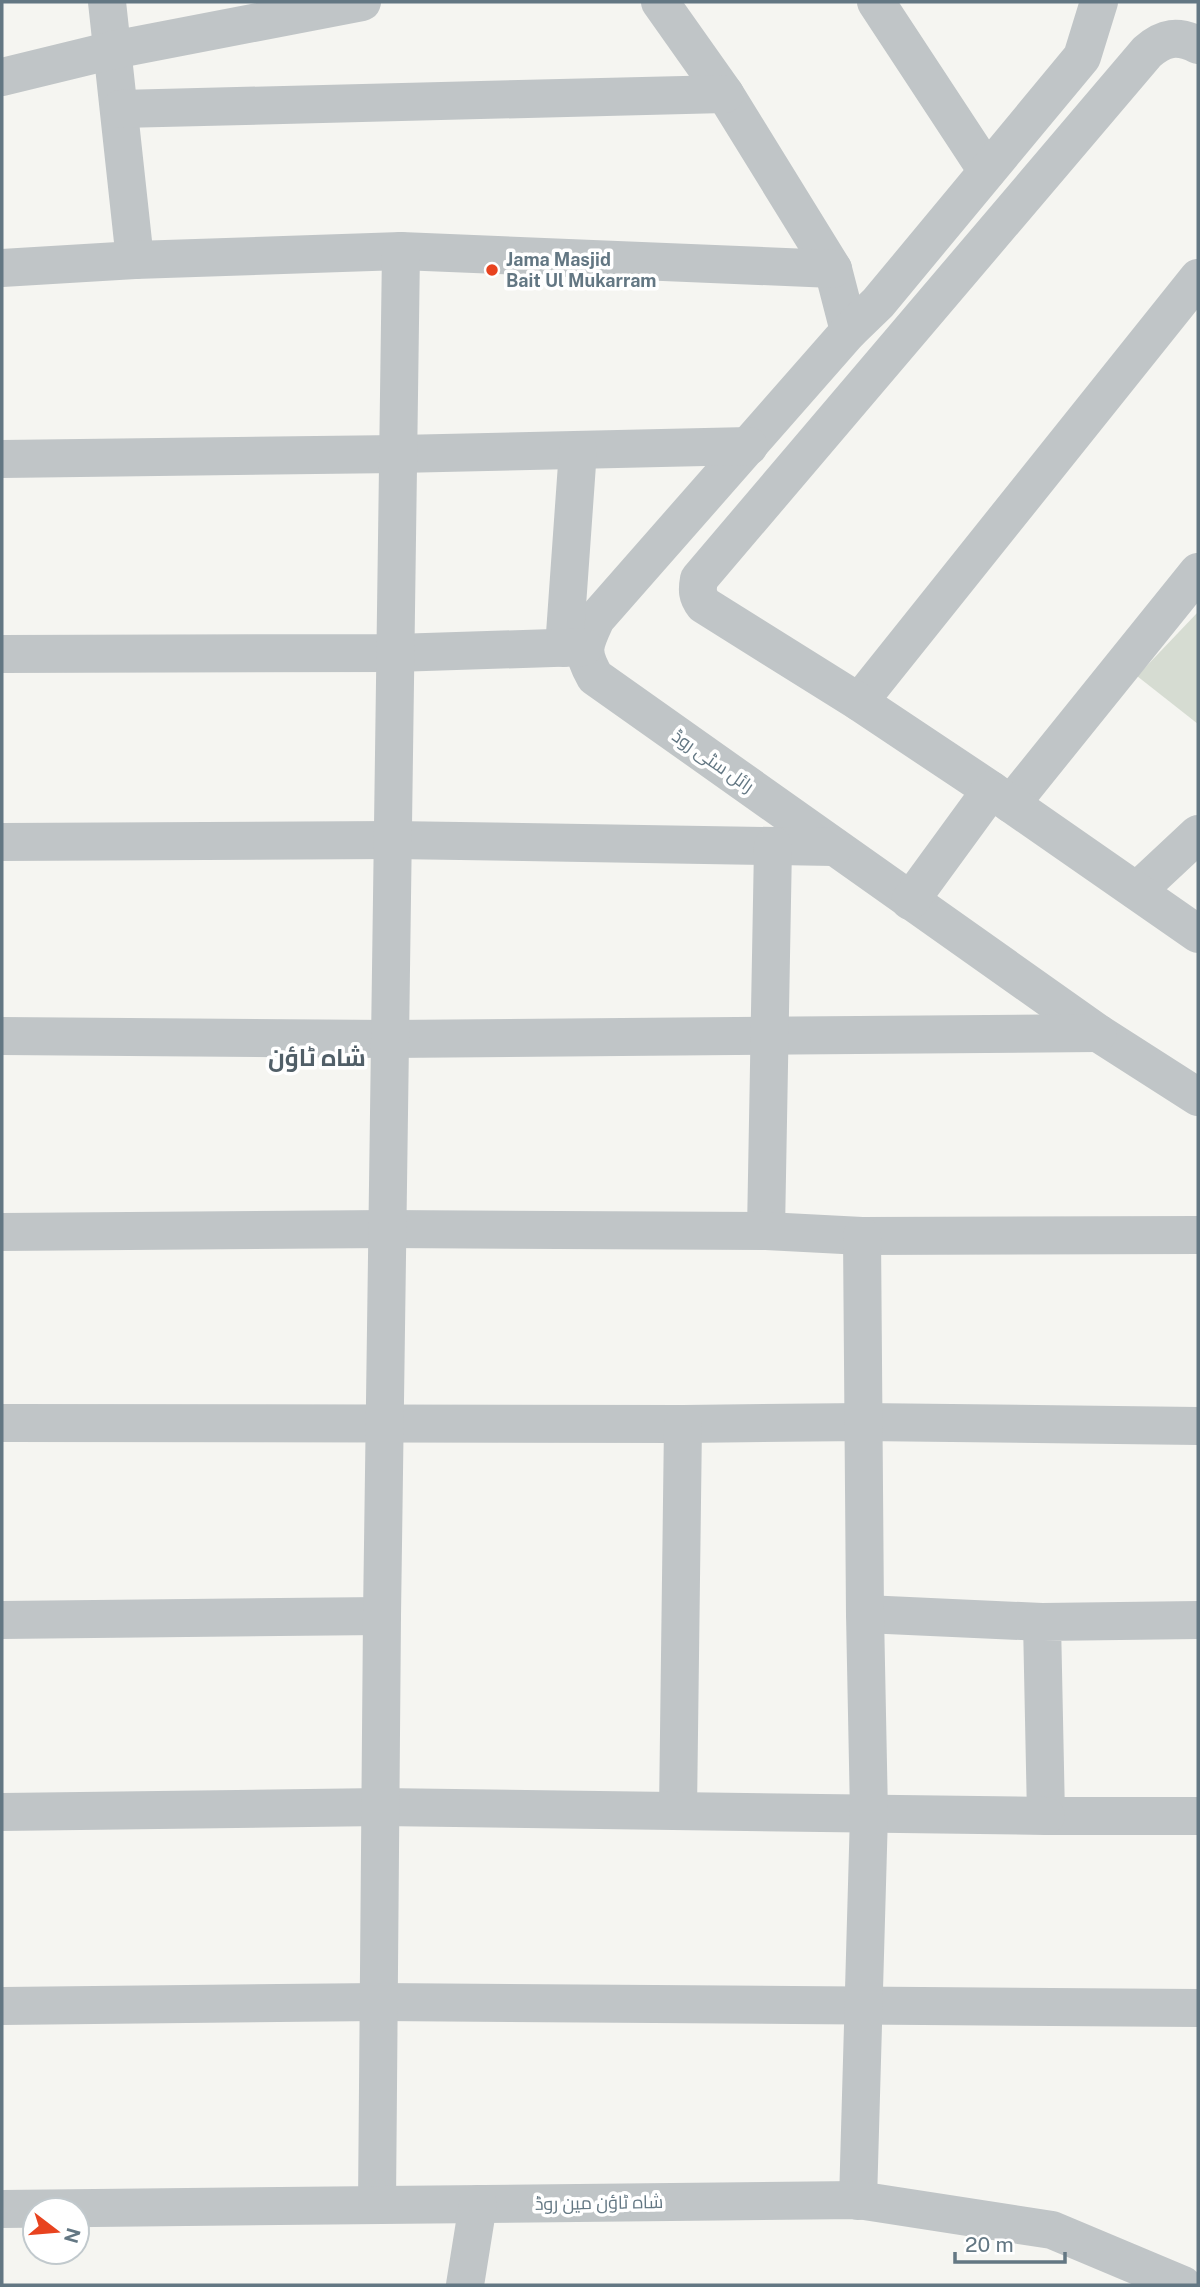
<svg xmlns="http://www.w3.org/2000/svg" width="1200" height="2287" font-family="'Public Sans',Cairo,sans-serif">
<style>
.green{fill:#d6dcd2}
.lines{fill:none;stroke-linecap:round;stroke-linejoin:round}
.minor{stroke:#c0c5c7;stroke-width:38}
.poi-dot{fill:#e8431f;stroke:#fff;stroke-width:2.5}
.labels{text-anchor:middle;stroke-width:7;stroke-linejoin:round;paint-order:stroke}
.poi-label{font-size:18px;font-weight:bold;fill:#637783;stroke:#fff;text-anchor:start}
.street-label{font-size:18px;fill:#637783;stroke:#fff}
.district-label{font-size:24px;font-weight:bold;fill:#515f68;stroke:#fff}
</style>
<rect width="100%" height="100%" fill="#f5f5f1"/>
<polygon class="green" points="1198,612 1198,724 1137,676"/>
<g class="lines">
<g class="minor">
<polyline points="107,2 135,260"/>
<polyline points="660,2 725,94 833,269 849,331"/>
<polyline points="876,2 987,171"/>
<path d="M 1099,2 L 1082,57 L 878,303 L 849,331 L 596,619 C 584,645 580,651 595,677 L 1098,1033 L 1198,1097"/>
<polyline points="2,77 113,50 362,2"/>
<polyline points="120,109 725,94"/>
<polyline points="2,268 135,260 401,251 833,269"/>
<polyline points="2,459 398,454 749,446"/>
<polyline points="564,648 578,450"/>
<polyline points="2,654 395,653 584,647"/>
<polyline points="859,702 1198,278"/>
<path d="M 991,790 L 859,702 L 704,605 C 697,596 697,590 699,579 L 1147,52 C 1164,37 1178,35 1198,45"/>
<polyline points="1011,804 1198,572"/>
<polyline points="2,842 393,840 834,847"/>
<polyline points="1137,891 1198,834"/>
<polyline points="910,901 991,790 1198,934"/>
<polyline points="2,1036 390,1039 1098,1033"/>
<polyline points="766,1231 773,846"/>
<polyline points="2,1232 387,1229 766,1231 862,1236 1198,1235"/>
<polyline points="2,1423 683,1424 863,1422 1198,1426"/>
<polyline points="865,1614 1042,1622"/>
<polyline points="2,1620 382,1616"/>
<polyline points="1198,1620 1042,1622 1046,1816 1198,1816"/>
<polyline points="678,1811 683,1424"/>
<polyline points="2,1812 381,1807 1046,1816"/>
<polyline points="2,2006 379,2002 1198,2008"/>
<polyline points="858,2201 869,1814 865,1614 862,1236"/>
<polyline points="377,2205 382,1616 401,251"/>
<polyline points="2,2209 858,2200 1052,2230 1183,2285"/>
<polyline points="465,2285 478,2204"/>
</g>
</g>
<circle class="poi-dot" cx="492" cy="270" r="7"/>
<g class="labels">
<g class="poi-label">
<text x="506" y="266">Jama Masjid<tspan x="506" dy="21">Bait Ul Mukarram</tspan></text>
</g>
<g class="street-label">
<text transform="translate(713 761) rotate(35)" y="6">رائل سٹی روڈ</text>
<text transform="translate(599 2203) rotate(-1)" y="6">شاہ ٹاؤن مین روڈ</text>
</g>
<g class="district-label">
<text x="317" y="1066">شاہ ٹاؤن</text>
</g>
</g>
<rect width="1200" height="2287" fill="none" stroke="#637783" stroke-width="7"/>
<g transform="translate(56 2231) rotate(106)"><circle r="33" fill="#ffffff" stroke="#c1c9cd" stroke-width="2"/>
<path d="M0-5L12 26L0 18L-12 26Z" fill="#e8431f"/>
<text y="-10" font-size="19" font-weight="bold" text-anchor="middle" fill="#637783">N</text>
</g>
<path d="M955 2252v10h110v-10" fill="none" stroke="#637783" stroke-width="3.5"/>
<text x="965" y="2252" font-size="21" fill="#637783" stroke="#ffffff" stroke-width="5" paint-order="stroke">20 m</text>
</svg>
